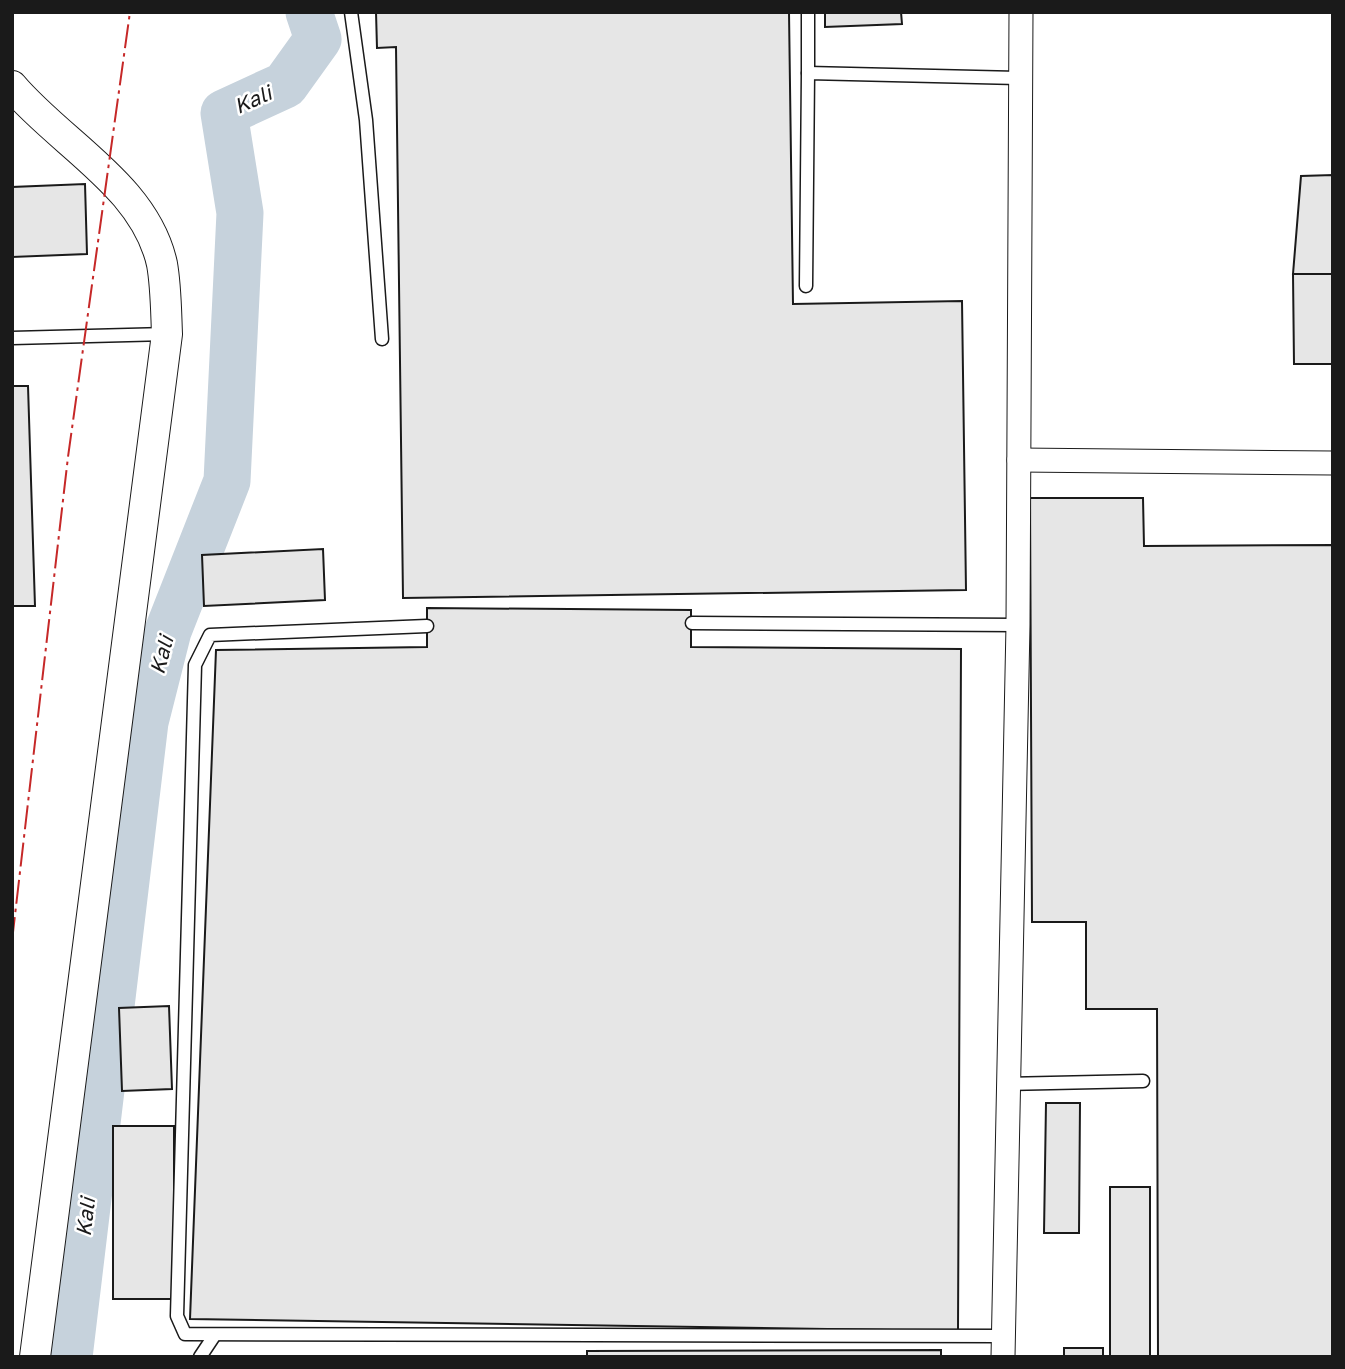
<svg xmlns="http://www.w3.org/2000/svg" width="1345" height="1369" font-family="'Golos Text',sans-serif">
<style>
.lines{fill:none;stroke-linecap:round;stroke-linejoin:round}
.river{stroke:#c6d2dc;stroke-width:47}
.building{fill:#e6e6e6;stroke:#1a1a1a;stroke-width:2}
.service-casing{stroke:#1a1a1a;stroke-width:15}
.minor-casing{stroke:#1a1a1a;stroke-width:25}
.tertiary-casing{stroke:#1a1a1a;stroke-width:32}
.service{stroke:#fff;stroke-width:12}
.minor{stroke:#fff;stroke-width:23}
.tertiary{stroke:#fff;stroke-width:30}
.power{stroke:#c62828;stroke-width:2;stroke-dasharray:24 5 3.5 5;stroke-linecap:butt}
.labels{text-anchor:middle;stroke-width:5;stroke-linejoin:round;paint-order:stroke}
.water-label{font-size:21px;font-style:italic;fill:#1a1a1a;stroke:#fff}
</style>
<rect width="100%" height="100%" fill="#fff"/>
<g class="lines">
<polyline class="river" points="69,1357 145,722 168,631 227,481 240,213 224,113 285,85 318,39 309,12"/>
</g>
<g class="building">
<polygon points="376,12 789,12 793,304 962,301 966,590 403,598 396,47 377,48"/>
<polygon points="825,12 901,12 902,24 825,27"/>
<polygon points="1333,175 1333,274 1293,274 1301,176"/>
<polygon points="85,184 87,254 12,257 12,187"/>
<polygon points="1293,274 1333,274 1333,364 1294,364"/>
<polygon points="12,386 28,386 35,606 12,606"/>
<polygon points="1030,498 1143,498 1144,546 1333,545 1333,1357 1158,1357 1157,1009 1086,1009 1086,922 1032,922"/>
<polygon points="323,549 325,600 204,606 202,555"/>
<polygon points="427,608 691,610 691,647 961,649 958,1331 190,1319 216,650 427,647"/>
<polygon points="169,1006 172,1089 122,1091 119,1008"/>
<polygon points="1046,1103 1080,1103 1079,1233 1044,1233"/>
<rect x="113" y="1126" width="61" height="173"/>
<rect x="1110" y="1187" width="40" height="170"/>
<rect x="1064" y="1348" width="39" height="9"/>
<polygon points="941,1350 941,1357 587,1357 587,1351"/>
</g>
<g class="lines">
<g class="service-casing">
<g id="service">
<polyline points="351,12 366,120 382,339"/>
<polyline points="808,73 808,12"/>
<polyline points="806,286 808,73 1020,78"/>
<polyline points="12,338 167,334"/>
<polyline points="692,623 1018,625"/>
<polyline points="427,626 210,635 195,665 177,1316 185,1334 1003,1336"/>
<polyline points="1007,1084 1143,1081"/>
<polyline points="200,1357 214,1336"/>
</g>
</g>
<g class="minor-casing">
<g id="minor">
<polyline points="1019,460 1333,463"/>
<polyline points="1003,1357 1018,625 1021,12"/>
</g>
</g>
<g class="tertiary-casing">
<path id="tertiary" d="M 12,86 C 61,144 145,186 162,264 C 166,286 166,311 167,334 L 35,1357"/>
</g>
<use href="#service" class="service"/>
<use href="#minor" class="minor"/>
<use href="#tertiary" class="tertiary"/>
<polyline class="power" points="12,941 68,457 130,12"/>
</g>
<g class="labels">
<g class="water-label">
<text transform="translate(253 100) rotate(-24)" y="7">Kali</text>
<text transform="translate(162 655) rotate(-75)" y="7">Kali</text>
<text transform="translate(86 1217) rotate(-83)" y="7">Kali</text>
</g>
</g>
<rect width="1345" height="1369" fill="none" stroke="#1a1a1a" stroke-width="28"/>
</svg>
